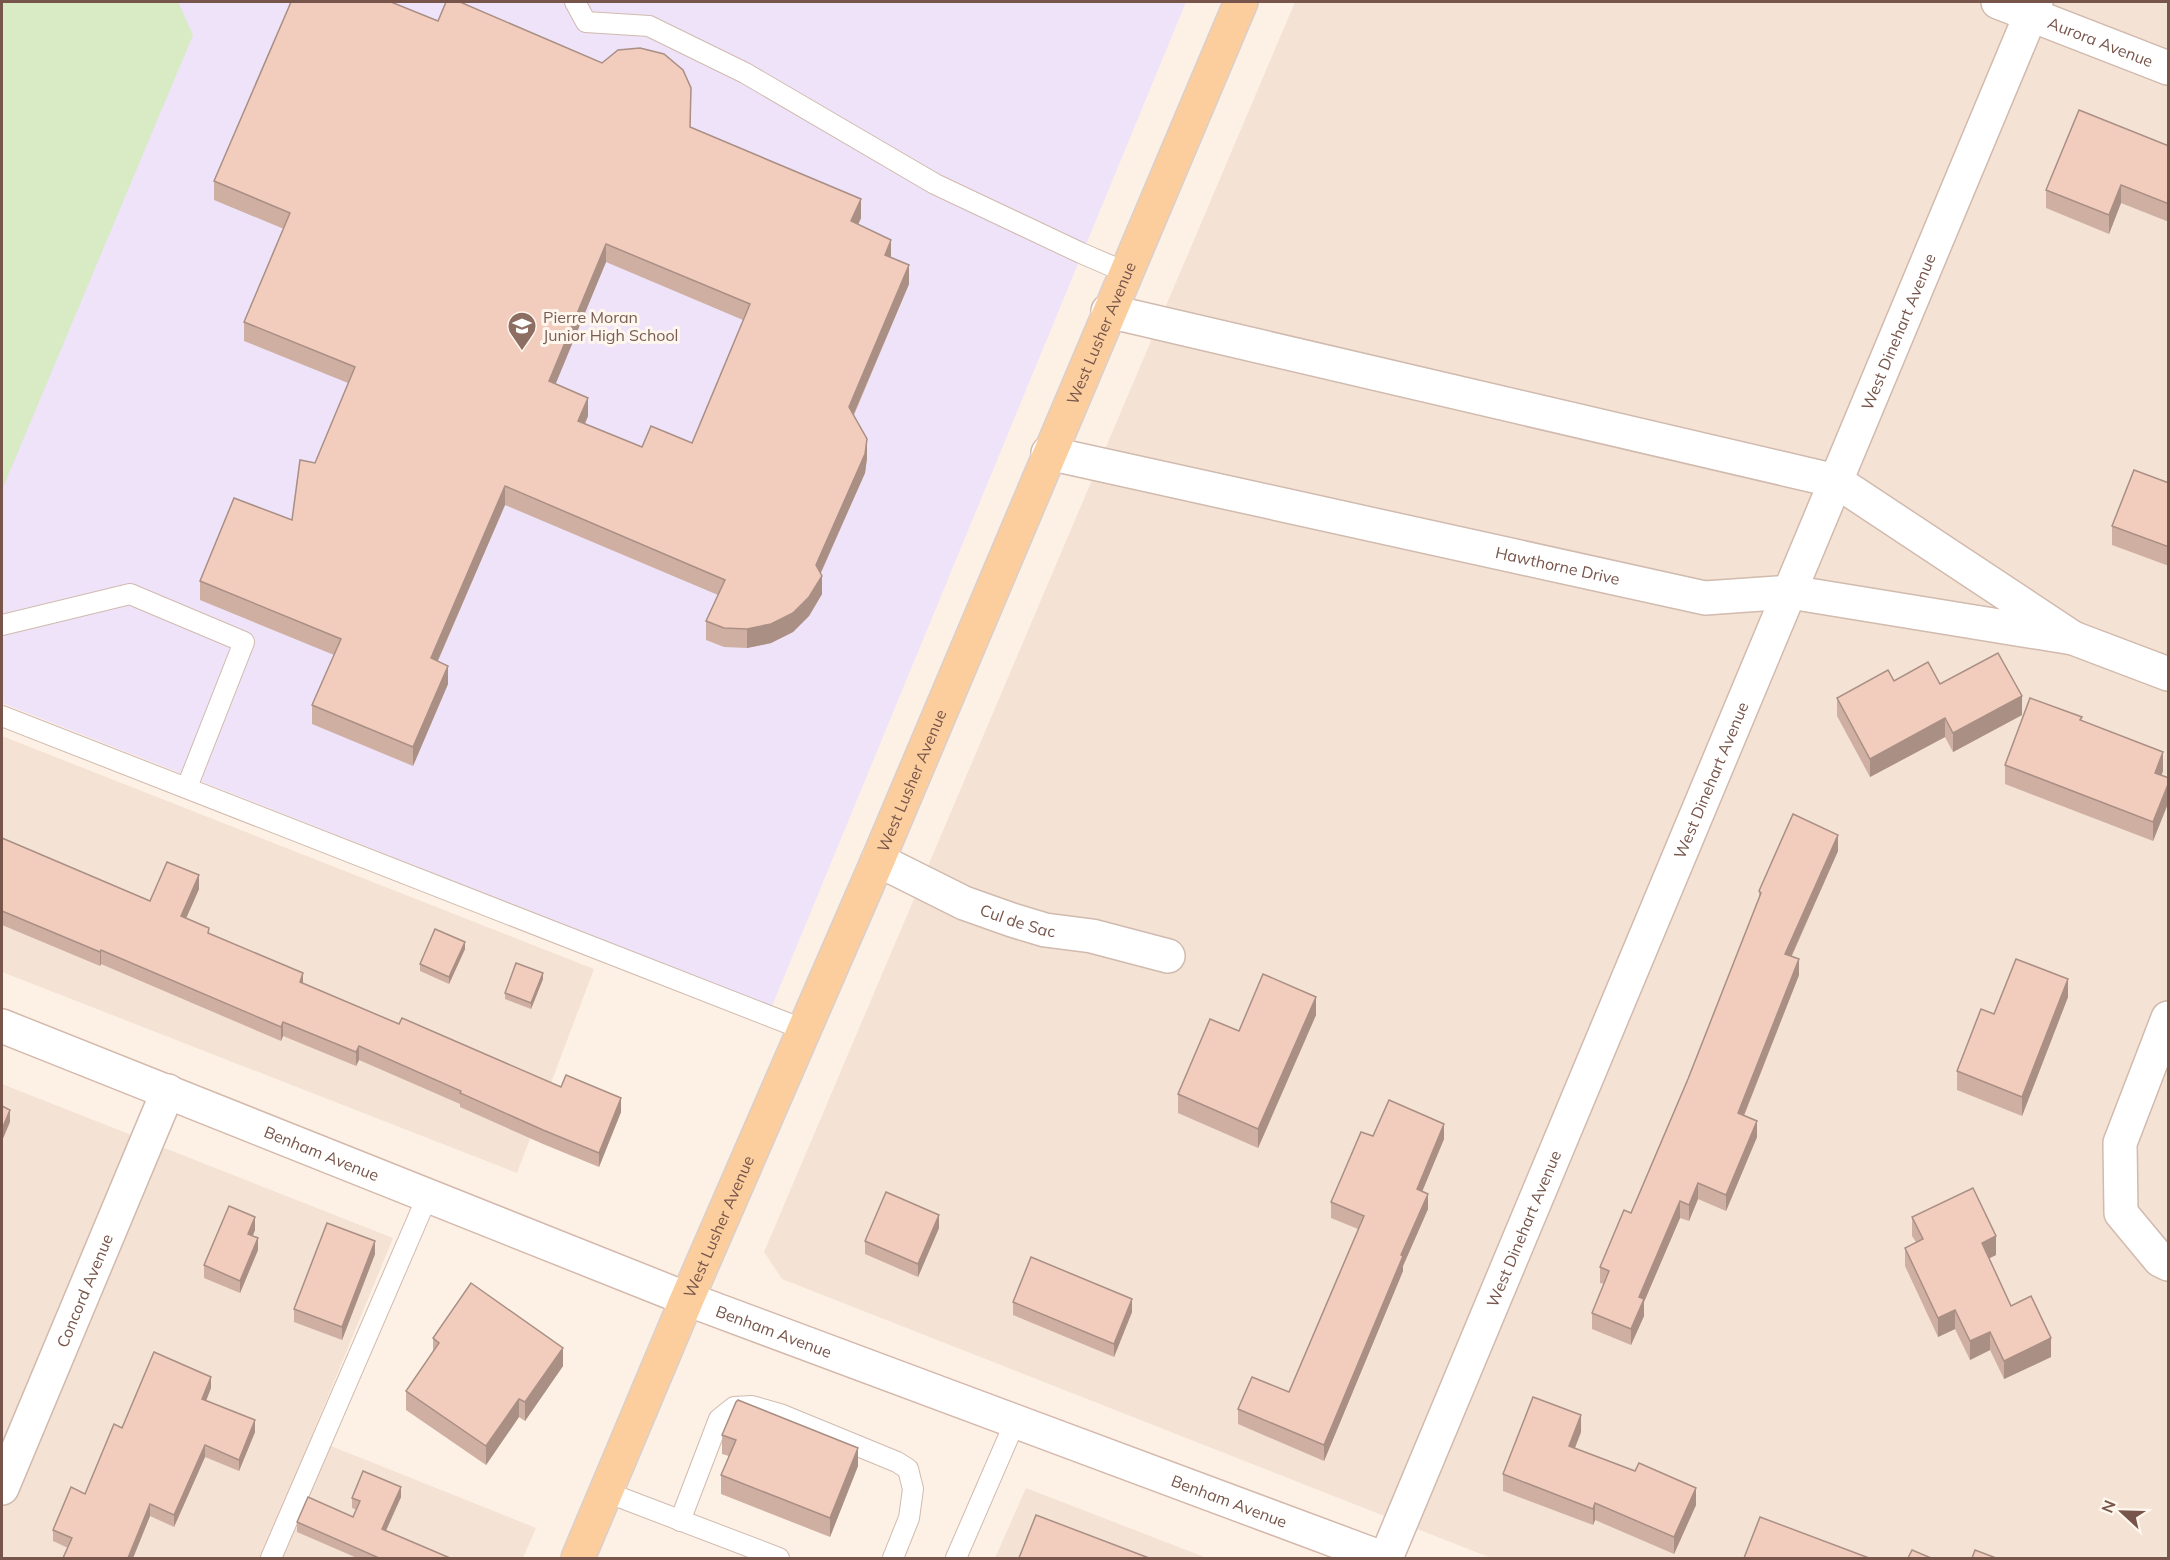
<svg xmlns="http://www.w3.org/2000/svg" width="2170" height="1560" font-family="Mulish,sans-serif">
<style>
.residential{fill:#f4e2d4}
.education{fill:#eee3f9}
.pitch{fill:#d8ebc4}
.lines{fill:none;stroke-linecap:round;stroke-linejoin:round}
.lane-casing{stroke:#d1baae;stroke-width:22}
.street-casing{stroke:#d1baae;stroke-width:36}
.secondary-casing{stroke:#d4b9ac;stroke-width:36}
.primary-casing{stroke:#d9cfcc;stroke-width:36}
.lane{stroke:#fff;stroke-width:20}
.street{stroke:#fff;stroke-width:33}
.secondary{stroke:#fff;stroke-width:33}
.primary{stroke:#fcce9e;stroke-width:33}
.wall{fill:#d0afa3;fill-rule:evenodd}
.shaded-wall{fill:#a98f84}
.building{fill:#f2ccbd;stroke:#a98f84;stroke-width:1.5;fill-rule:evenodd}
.labels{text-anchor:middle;stroke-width:6;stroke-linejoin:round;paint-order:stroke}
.street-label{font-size:16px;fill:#77554a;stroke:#fff6ed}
.education-label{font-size:16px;fill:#785e54;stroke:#fff6ed;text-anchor:start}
</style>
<rect width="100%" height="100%" fill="#fdf1e6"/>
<g class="residential">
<polygon points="1295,2 2168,2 2168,1558 1491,1558 782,1279 764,1252"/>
<polygon points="2,736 594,969 517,1173 2,972"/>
<polygon points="2,1084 393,1238 311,1438 536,1528 523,1558 2,1558"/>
<polygon points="1026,1488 1207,1558 995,1558"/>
</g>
<polygon class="education" points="2,2 1186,2 772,1006 2,703"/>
<polygon class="pitch" points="2,2 178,2 193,35 2,490"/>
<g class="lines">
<g class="lane-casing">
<g id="lane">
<polyline points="575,2 586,22 649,26 745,73 935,184 1081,253 1125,272"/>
<polyline points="2,625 130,594 244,642 187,787"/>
<polyline points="2,716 805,1030"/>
<polyline points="606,1492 779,1558"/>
<polyline points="680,1521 719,1419 734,1407 752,1406 780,1414 897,1462 908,1469 913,1489 909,1518 893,1558"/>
<polyline points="271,1558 428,1195"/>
<polyline points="956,1558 1015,1422"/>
</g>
</g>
<g class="street-casing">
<g id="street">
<path id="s1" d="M 1998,2 L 2168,68"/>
<path id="s2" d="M 1048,453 L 1705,598 L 1790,592 L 2073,638 L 1836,481 L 1108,311"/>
<polyline points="2073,638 2168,674"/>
<path id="s3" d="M 878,860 L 964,903 L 1012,920 L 1045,930 L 1092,936 L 1168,956"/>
<polyline points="2168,1018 2120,1143 2121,1213 2160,1260 2168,1264"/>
<path id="s4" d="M 2,1488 L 168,1091"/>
<path id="s5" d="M 1386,1558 L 2036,2"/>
</g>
</g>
<g class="secondary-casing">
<g id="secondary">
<path id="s6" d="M 2,1026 L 687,1299 L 1382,1558"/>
</g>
</g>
<g class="primary-casing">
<g id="primary">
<path id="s7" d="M 578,1558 L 687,1299 L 878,860 L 1241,2"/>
</g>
</g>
<use href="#lane" class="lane"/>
<use href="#street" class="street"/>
<use href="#secondary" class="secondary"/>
<use href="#primary" class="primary"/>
</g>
<g class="wall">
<path d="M 438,21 L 691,107 L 690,127 L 861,218 L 858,225 L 891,257 L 909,284 L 854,415 L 867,458 L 865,473 L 821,573 L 822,594 L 809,616 L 793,632 L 771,643 L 747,648 L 724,647 L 706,640 L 706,621 L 718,595 L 505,505 L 438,661 L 448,684 L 413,766 L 312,724 L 312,705 L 334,655 L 200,600 L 200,581 L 292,520 L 348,383 L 244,341 L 244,322 L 284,229 L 214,200 L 214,181 ZM 606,262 L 743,320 L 692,443 L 642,447 L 585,424 L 588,416 L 555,384 Z"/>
<polygon points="2169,146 2169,222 2121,203 2109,234 2046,208 2046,190"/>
<polygon points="2169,483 2169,566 2112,545 2112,526"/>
<polygon points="1894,681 1940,684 2022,715 1953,752 1945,737 1870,777 1837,716 1837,698"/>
<polygon points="2082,721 2163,771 2161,776 2169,778 2169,801 2153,841 2005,784 2005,765"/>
<polygon points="2,838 150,901 199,889 186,918 209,933 303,983 399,1024 561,1087 621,1112 599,1167 543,1144 460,1107 460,1104 359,1060 356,1066 283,1036 281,1041 101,964 100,966 2,925"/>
<polygon points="1838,851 1792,956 1799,975 1744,1116 1757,1137 1726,1211 1698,1199 1689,1221 1680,1218 1644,1302 1644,1316 1631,1345 1592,1329 1592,1313 1604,1284 1600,1283 1600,1267 1631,1213 1688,1079 1759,899 1759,891"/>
<polygon points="465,949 449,984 420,971 420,964"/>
<polygon points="543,979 531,1009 505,999 505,993"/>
<polygon points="2068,997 2022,1116 1957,1090 1957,1071 1994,1014"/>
<polygon points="1316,1015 1258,1148 1178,1113 1178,1094 1239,1031"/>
<polygon points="1373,1136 1444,1139 1422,1191 1428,1209 1403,1266 1403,1271 1324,1461 1238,1424 1238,1409 1289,1392 1358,1229 1331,1218 1331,1202"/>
<polygon points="1912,1217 1996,1255 1989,1258 2011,1306 2051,1357 2004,1379 1990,1350 1970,1360 1955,1329 1938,1337 1905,1266 1905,1248 1916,1242 1912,1236"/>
<polygon points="939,1228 918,1277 865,1254 865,1241"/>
<polygon points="255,1230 253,1236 258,1250 240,1293 204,1278 204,1265"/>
<polygon points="375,1254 342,1340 294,1322 294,1309"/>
<polygon points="1013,1302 1132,1312 1114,1357 1013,1315"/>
<polygon points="433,1338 563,1366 525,1421 519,1417 486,1465 406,1410 406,1391 433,1353"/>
<polygon points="211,1388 206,1401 255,1432 239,1471 205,1457 174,1527 150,1516 133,1558 63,1558 68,1548 53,1541 53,1530 85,1494 122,1428"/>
<polygon points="1581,1432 1575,1448 1696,1505 1674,1554 1595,1520 1593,1525 1503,1491 1503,1474"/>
<polygon points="722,1435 858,1466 830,1537 721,1494 721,1475 729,1456 722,1454"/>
<polygon points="401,1497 386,1531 450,1558 357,1558 297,1532 297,1522 353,1517 357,1510 352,1508 352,1498"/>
</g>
<g class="shaded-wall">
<polygon points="2121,185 2121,203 2109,234 2109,215"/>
<polygon points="861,199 861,218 851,240 851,221"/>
<polygon points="891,240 891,258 885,255"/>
<polygon points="606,244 606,262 549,400 549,381"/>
<polygon points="909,265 909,284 849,425 849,407"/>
<polygon points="588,398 588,416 578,439 578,421"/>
<polygon points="867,439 867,458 865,473 816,583 816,565"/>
<polygon points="505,486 505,505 431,676 431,658"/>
<polygon points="822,576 822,594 809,616 793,632 771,643 747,648 747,629"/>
<polygon points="448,666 448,684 413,766 413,747"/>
<polygon points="2022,696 2022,715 1953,752 1953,733"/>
<polygon points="1945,718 1945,737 1870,777 1870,759"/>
<polygon points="2163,752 2163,771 2155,792 2155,773"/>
<polygon points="2169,782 2169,801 2153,841 2153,822"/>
<polygon points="1838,835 1838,851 1785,970 1785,954"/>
<polygon points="199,875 199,889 181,930 181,916"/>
<polygon points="465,942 465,949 449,984 449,977"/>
<polygon points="101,950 101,964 100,966 100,952"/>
<polygon points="1799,959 1799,975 1738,1130 1738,1113"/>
<polygon points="303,973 303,987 300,982"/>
<polygon points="543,973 543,979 531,1009 531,1003"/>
<polygon points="2068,979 2068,997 2022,1116 2022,1097"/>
<polygon points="1316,997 1316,1015 1258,1148 1258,1129"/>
<polygon points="283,1022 283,1036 281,1041 281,1027"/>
<polygon points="359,1046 359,1060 356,1066 356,1052"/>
<polygon points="621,1098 621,1112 599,1167 599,1153"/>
<polygon points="10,1110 10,1122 2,1141 2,1129"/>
<polygon points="1757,1121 1757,1137 1726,1211 1726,1195"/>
<polygon points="1444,1124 1444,1139 1417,1204 1417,1189"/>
<polygon points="1698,1183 1698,1199 1689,1221 1689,1205"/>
<polygon points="1428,1194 1428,1209 1403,1266 1403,1271 1324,1461 1324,1445 1401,1255"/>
<polygon points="1680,1201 1680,1218 1644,1302 1644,1316 1631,1345 1631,1329 1639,1297"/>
<polygon points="939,1215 939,1228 918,1277 918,1264"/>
<polygon points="255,1217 255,1230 248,1246 248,1234"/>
<polygon points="1996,1236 1996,1255 1982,1262 1982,1243"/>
<polygon points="258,1238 258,1250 240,1293 240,1281"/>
<polygon points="375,1241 375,1254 342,1340 342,1327"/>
<polygon points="1132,1299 1132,1312 1114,1357 1114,1344"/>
<polygon points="1955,1310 1955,1329 1938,1337 1938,1318"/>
<polygon points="1990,1332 1990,1350 1970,1360 1970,1341"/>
<polygon points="2051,1338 2051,1357 2004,1379 2004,1361"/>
<polygon points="563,1348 563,1366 525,1421 525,1402"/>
<polygon points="211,1377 211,1388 202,1411 202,1399"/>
<polygon points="519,1399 519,1417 486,1465 486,1446"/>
<polygon points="1581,1415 1581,1432 1569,1463 1569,1446"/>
<polygon points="255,1420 255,1432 239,1471 239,1460"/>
<polygon points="205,1445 205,1457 174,1527 174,1515"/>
<polygon points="858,1448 858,1466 830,1537 830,1518"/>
<polygon points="401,1487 401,1497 382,1539 382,1529"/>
<polygon points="1696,1488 1696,1505 1674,1554 1674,1537"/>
<polygon points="1595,1503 1595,1520 1593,1525 1593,1509"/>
<polygon points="150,1504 150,1516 133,1558 128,1558"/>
</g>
<g class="building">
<path d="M 291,2 L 391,2 L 438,21 L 446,2 L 460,2 L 602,63 L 618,50 L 640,48 L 664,54 L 683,70 L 691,88 L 690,127 L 861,199 L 851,221 L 891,240 L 885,255 L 909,265 L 849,407 L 867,439 L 865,454 L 816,565 L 822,576 L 809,597 L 793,613 L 771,624 L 747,629 L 724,628 L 706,621 L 725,580 L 505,486 L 431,658 L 448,666 L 413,747 L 312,705 L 341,639 L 200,581 L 234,498 L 292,520 L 300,460 L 315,463 L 355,367 L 244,322 L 290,213 L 214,181 ZM 606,244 L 750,304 L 692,443 L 651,426 L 642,447 L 578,421 L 588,398 L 549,381 Z"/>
<polygon points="2079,110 2169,146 2169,204 2121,185 2109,215 2046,190"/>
<polygon points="2134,470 2169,483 2169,547 2112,526"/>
<polygon points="1998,653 2022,696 1953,733 1945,718 1870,759 1837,698 1888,670 1894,681 1928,662 1940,684"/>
<polygon points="2030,698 2082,717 2080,720 2163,752 2155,773 2169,778 2169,782 2153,822 2005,765"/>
<polygon points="1793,814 1838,835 1785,954 1799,959 1738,1113 1757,1121 1726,1195 1698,1183 1689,1205 1680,1201 1639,1297 1644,1299 1631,1329 1592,1313 1609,1271 1600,1267 1624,1210 1631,1213 1688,1079 1761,893 1759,891"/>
<polygon points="2,838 150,901 167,862 199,875 181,916 209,928 208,933 303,973 300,982 399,1024 402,1018 561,1087 566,1075 621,1098 599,1153 543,1130 460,1093 461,1091 359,1046 356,1052 283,1022 281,1027 101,950 100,952 2,911"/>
<polygon points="435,929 465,942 449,977 420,964"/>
<polygon points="2016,959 2068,979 2022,1097 1957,1071 1981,1009 1994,1014"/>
<polygon points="516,963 543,973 531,1003 505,993"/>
<polygon points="1263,974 1316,997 1258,1129 1178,1094 1210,1019 1239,1031"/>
<polygon points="1389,1100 1444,1124 1417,1189 1428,1194 1401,1255 1403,1256 1324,1445 1238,1409 1252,1377 1289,1392 1364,1216 1331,1202 1361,1132 1373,1136"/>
<polygon points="2,1106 10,1110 2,1129"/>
<polygon points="1973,1188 1996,1236 1982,1243 2011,1306 2031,1296 2051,1338 2004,1361 1990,1332 1970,1341 1955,1310 1938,1318 1905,1248 1923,1239 1912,1217"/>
<polygon points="886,1192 939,1215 918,1264 865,1241"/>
<polygon points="229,1206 255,1217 248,1234 258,1238 240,1281 204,1265"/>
<polygon points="327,1223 375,1241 342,1327 294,1309"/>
<polygon points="1031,1257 1132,1299 1114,1344 1013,1302"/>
<polygon points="471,1283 563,1348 525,1402 519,1399 486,1446 406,1391 439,1343 433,1338"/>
<polygon points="154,1352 211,1377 202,1399 255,1420 239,1460 205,1445 174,1515 150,1504 128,1558 63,1558 72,1538 53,1530 71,1487 85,1494 114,1424 122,1428"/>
<polygon points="1533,1397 1581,1415 1569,1446 1635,1471 1639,1463 1696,1488 1674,1537 1595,1503 1593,1509 1503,1474"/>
<polygon points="738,1400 858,1448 830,1518 721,1475 736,1440 722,1435 736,1402"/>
<polygon points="363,1471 401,1487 382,1529 450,1558 379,1558 297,1522 308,1497 353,1517 360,1501 352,1498"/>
<polygon points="1036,1515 1149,1558 1019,1558"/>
<polygon points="1760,1517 1869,1558 1744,1558"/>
<polygon points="1912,1550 1931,1558 1908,1558"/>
<polygon points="1975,1550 1996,1558 1972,1558"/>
</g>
<defs>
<g id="school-pin" transform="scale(1.5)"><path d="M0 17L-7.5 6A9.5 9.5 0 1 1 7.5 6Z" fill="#8d6e63" stroke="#fff6ed"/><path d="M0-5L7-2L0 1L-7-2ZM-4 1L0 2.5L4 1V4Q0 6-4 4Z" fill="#fff"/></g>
</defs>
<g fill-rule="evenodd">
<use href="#school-pin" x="522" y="326"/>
</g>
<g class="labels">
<g class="street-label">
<text dy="6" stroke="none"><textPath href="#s1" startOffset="110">Aurora Avenue</textPath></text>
<text dy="6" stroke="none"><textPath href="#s5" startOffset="1329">West Dinehart Avenue</textPath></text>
<text dy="6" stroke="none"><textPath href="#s7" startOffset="1332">West Lusher Avenue</textPath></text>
<text dy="6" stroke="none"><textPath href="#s2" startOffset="522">Hawthorne Drive</textPath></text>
<text dy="6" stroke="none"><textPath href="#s5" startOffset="843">West Dinehart Avenue</textPath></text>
<text dy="6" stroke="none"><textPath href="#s7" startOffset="846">West Lusher Avenue</textPath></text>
<text dy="6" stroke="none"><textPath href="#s3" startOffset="153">Cul de Sac</textPath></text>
<text dy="6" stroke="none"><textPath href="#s6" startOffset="344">Benham Avenue</textPath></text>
<text dy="6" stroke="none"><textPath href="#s7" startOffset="360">West Lusher Avenue</textPath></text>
<text dy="6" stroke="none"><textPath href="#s5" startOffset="357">West Dinehart Avenue</textPath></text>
<text dy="6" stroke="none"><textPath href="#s4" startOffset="214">Concord Avenue</textPath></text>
<text dy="6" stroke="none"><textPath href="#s6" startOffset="830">Benham Avenue</textPath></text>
<text dy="6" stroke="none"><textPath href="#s6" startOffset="1316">Benham Avenue</textPath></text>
</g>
<g class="education-label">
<text x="543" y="323">Pierre Moran<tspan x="543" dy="18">Junior High School</tspan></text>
</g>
</g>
<rect width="2170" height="1560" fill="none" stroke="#77554a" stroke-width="6"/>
<g transform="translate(2122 1512) rotate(292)" stroke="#fff6ed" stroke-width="4.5" paint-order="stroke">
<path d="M0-4.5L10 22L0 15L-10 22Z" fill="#77554a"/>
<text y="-9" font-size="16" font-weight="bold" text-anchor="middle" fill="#77554a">N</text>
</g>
</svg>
